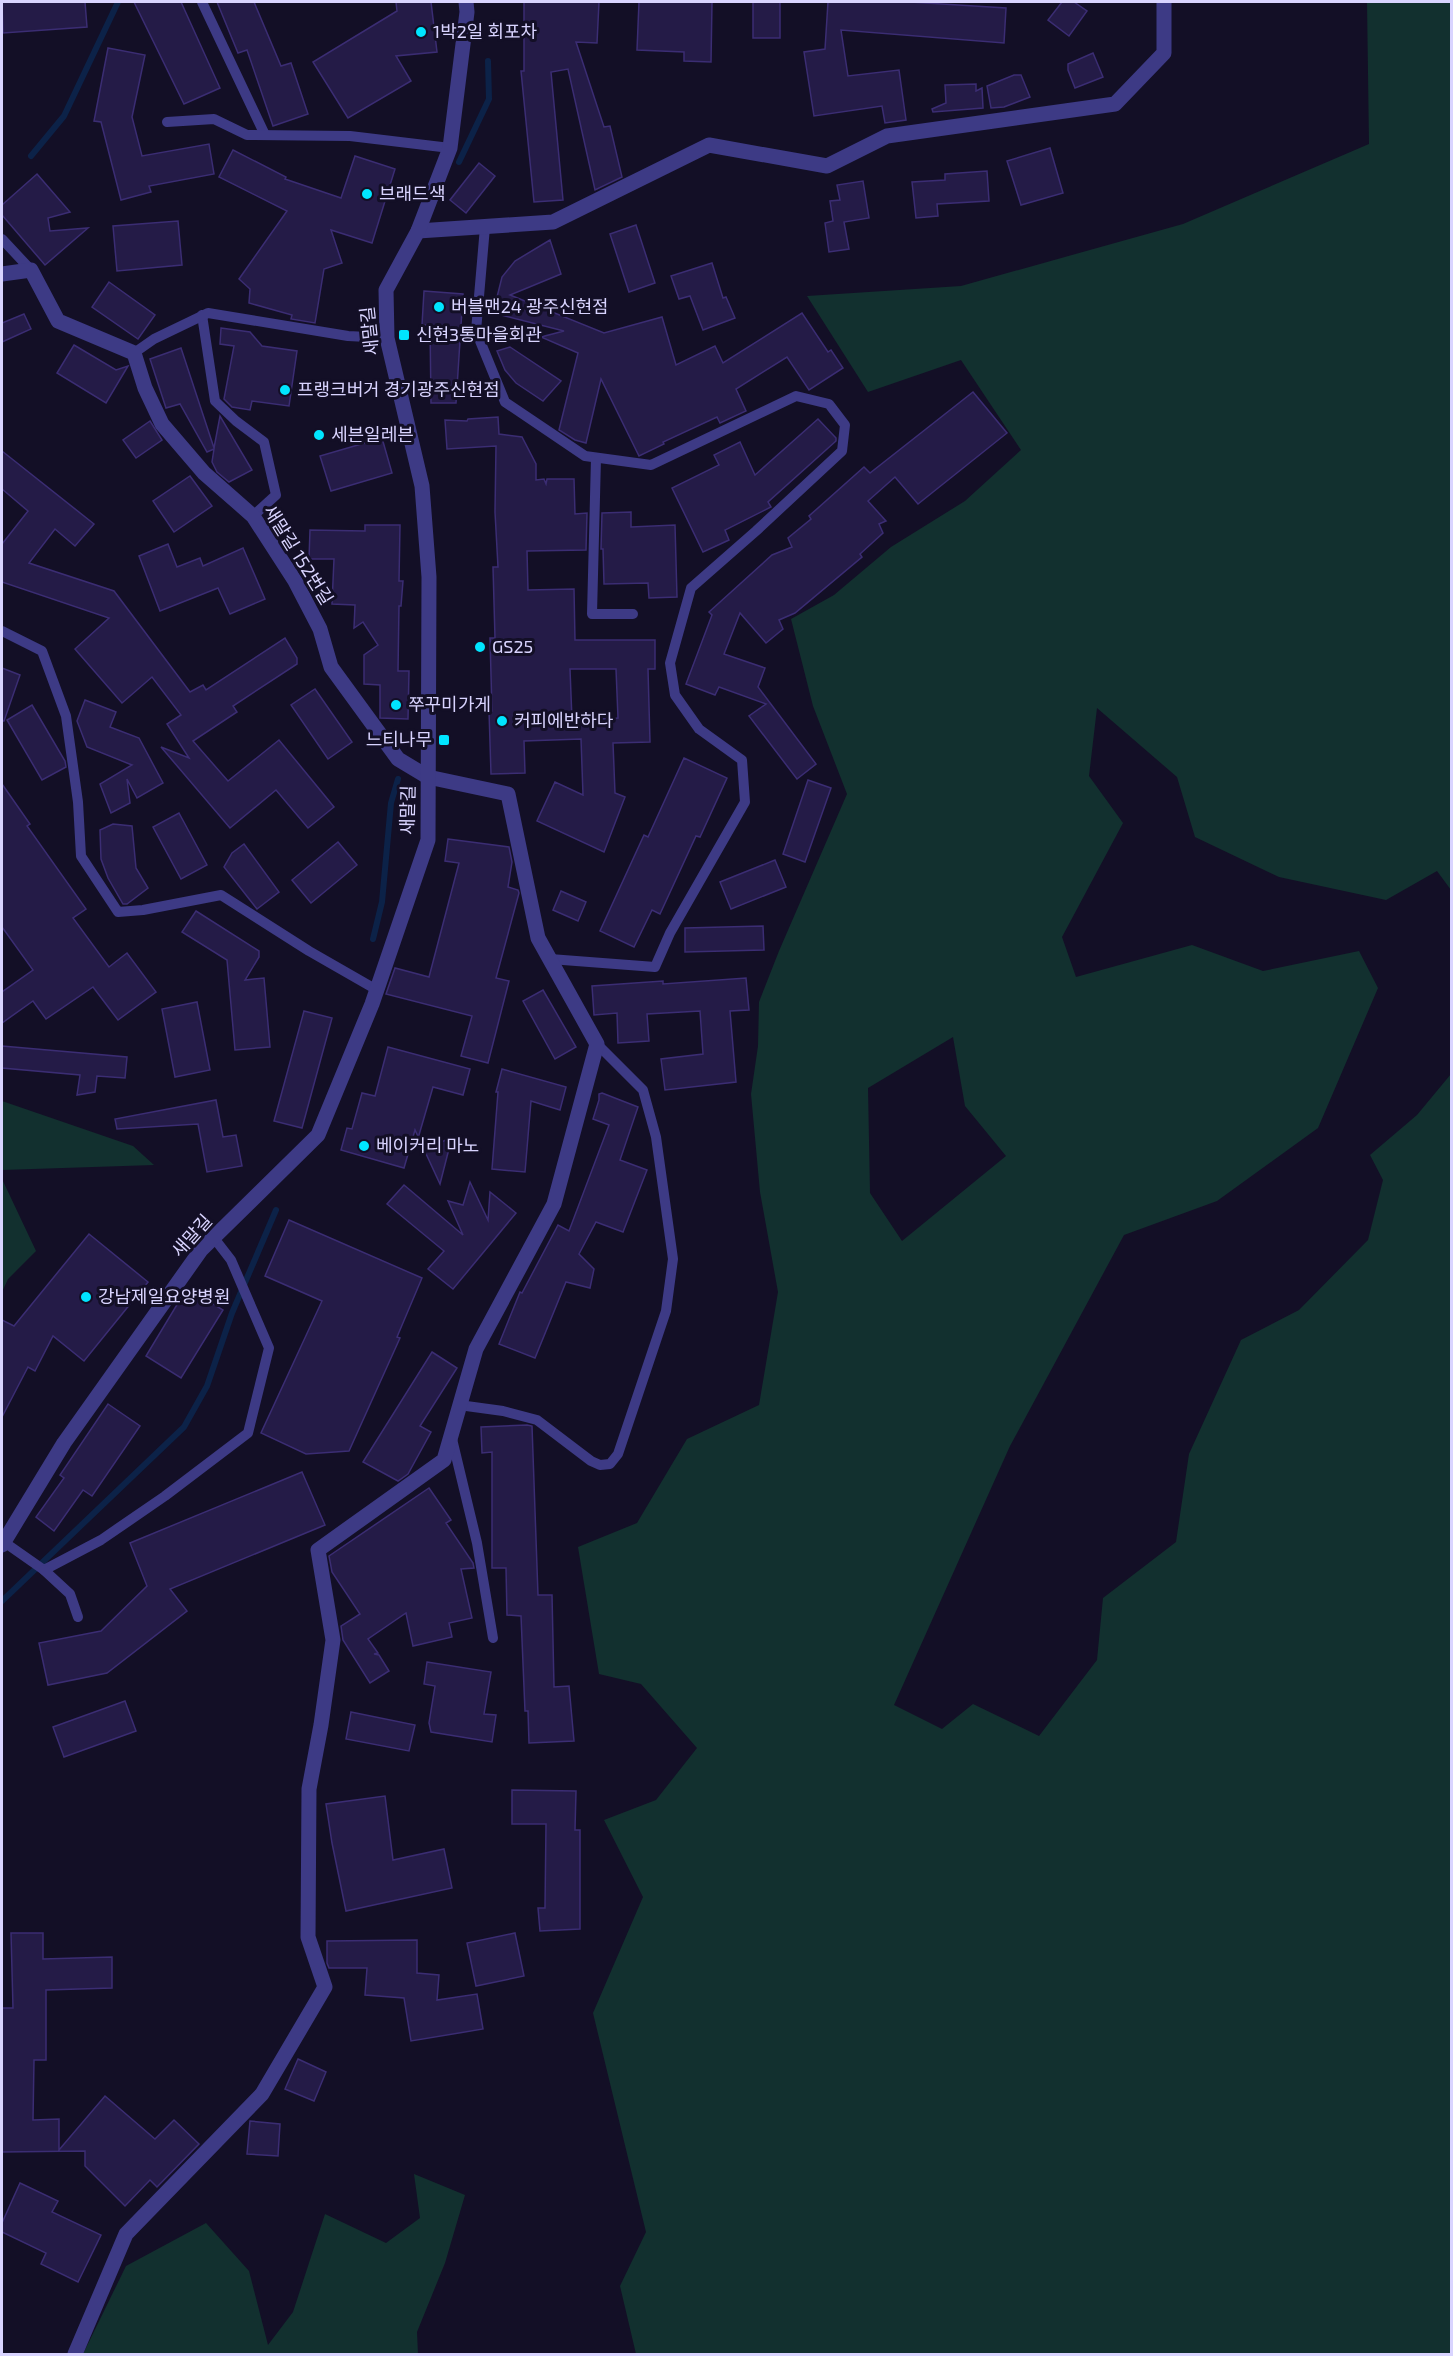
<svg xmlns="http://www.w3.org/2000/svg" width="1453" height="2356" font-family="'Exo 2','Noto Sans KR',sans-serif">
<style>
.green{fill:#12302f;fill-rule:evenodd}
.lines{fill:none;stroke-linecap:round;stroke-linejoin:round}
.stream{stroke:#0c2248;stroke-width:6}
.building{fill:#241b47;stroke:#3b2d73;stroke-width:1.5;fill-rule:evenodd}
.service{stroke:#3d3a85;stroke-width:10}
.minor{stroke:#3d3a85;stroke-width:15}
.tertiary{stroke:#3d3a85;stroke-width:15}
.poi-dot{fill:#00e5ff;stroke:#130f26;stroke-width:2}
.labels{text-anchor:middle;stroke-width:6;stroke-linejoin:round;paint-order:stroke}
.poi-label{font-size:18px;fill:#d9d4ff;stroke:#130f26;text-anchor:start}
.street-label{font-size:18px;fill:#d9d4ff;stroke:#130f26}
</style>
<rect width="100%" height="100%" fill="#130f26"/>
<g class="green">
<path d="M 1367,2 L 1451,2 L 1451,890 L 1437,871 L 1386,900 L 1279,877 L 1195,837 L 1177,777 L 1097,708 L 1089,776 L 1123,823 L 1062,937 L 1076,977 L 1192,945 L 1263,971 L 1359,951 L 1378,988 L 1318,1128 L 1217,1201 L 1124,1235 L 1010,1446 L 894,1705 L 942,1729 L 973,1704 L 1039,1736 L 1097,1660 L 1103,1598 L 1176,1542 L 1189,1454 L 1241,1340 L 1299,1310 L 1368,1240 L 1383,1180 L 1370,1155 L 1417,1115 L 1451,1074 L 1451,2354 L 636,2354 L 620,2286 L 646,2232 L 593,2013 L 643,1897 L 604,1820 L 656,1800 L 697,1748 L 641,1684 L 599,1674 L 578,1547 L 637,1523 L 687,1439 L 759,1405 L 778,1292 L 760,1192 L 751,1094 L 758,1046 L 759,1002 L 779,951 L 847,794 L 813,706 L 791,619 L 834,595 L 891,547 L 965,501 L 1021,450 L 961,360 L 868,392 L 807,296 L 961,286 L 1183,224 L 1369,144 ZM 953,1037 L 965,1106 L 1006,1156 L 902,1241 L 870,1193 L 868,1088 Z"/>
<polygon points="2,1101 133,1146 154,1165 2,1170"/>
<polygon points="2,1179 36,1251 8,1279 2,1292"/>
<polygon points="414,2174 465,2195 445,2263 417,2332 418,2354 83,2354 126,2266 206,2223 249,2271 268,2345 293,2312 325,2214 386,2243 420,2218"/>
</g>
<g class="lines">
<g class="stream">
<polyline points="31,156 64,116 118,2"/>
<polyline points="459,162 489,99 488,61"/>
<polyline points="373,939 382,902 391,803 398,779"/>
<polyline points="2,1601 184,1427 207,1386 232,1313 276,1210"/>
</g>
</g>
<g class="building">
<polygon points="2,2 85,2 87,27 3,33"/>
<polygon points="134,2 181,2 220,88 184,104"/>
<polygon points="217,2 254,2 281,66 291,63 308,114 273,126 247,50 238,53"/>
<polygon points="396,2 431,2 437,52 396,56 411,81 348,118 313,62 397,11"/>
<polygon points="524,2 599,2 597,43 576,42 604,127 610,126 622,177 595,190 568,69 551,72 563,200 534,202 521,71 524,71"/>
<polygon points="639,2 712,2 711,62 684,61 684,52 637,50"/>
<rect x="753" y="2" width="27" height="36"/>
<polygon points="828,2 910,2 1006,8 1004,43 841,30 848,76 899,70 906,120 885,123 882,106 814,116 804,52 825,49"/>
<polygon points="1062,2 1074,2 1087,11 1069,36 1048,20"/>
<polygon points="108,48 145,55 132,117 142,156 209,144 214,174 149,186 151,192 121,200 101,122 94,121"/>
<polygon points="1093,53 1103,77 1075,88 1068,70 1068,64"/>
<polygon points="1014,75 1021,75 1030,97 1004,107 991,108 987,86"/>
<polygon points="976,84 976,91 982,88 983,108 933,112 932,109 946,103 945,85"/>
<polygon points="1050,148 1063,193 1021,205 1007,161"/>
<polygon points="233,150 286,177 285,179 341,198 355,156 395,169 372,243 331,230 342,263 324,269 315,323 291,319 292,315 249,303 250,289 239,279 287,211 219,177"/>
<polygon points="479,163 495,176 466,213 450,200"/>
<polygon points="987,171 989,201 937,204 938,216 916,218 912,182 945,180 945,174"/>
<polygon points="37,174 70,212 48,218 50,231 88,228 45,265 2,215 2,205"/>
<polygon points="863,181 869,218 844,222 849,249 829,252 825,223 833,221 830,201 840,200 837,185"/>
<polygon points="178,221 182,265 117,271 113,226"/>
<polygon points="636,225 655,283 629,292 610,234"/>
<polygon points="550,240 561,274 510,295 604,333 662,317 676,365 715,346 723,363 802,313 828,352 831,350 843,368 809,390 787,357 736,389 746,411 720,423 717,417 663,442 664,444 639,456 601,379 586,443 575,440 559,430 578,353 541,337 564,331 493,313 502,277 515,261"/>
<polygon points="712,263 723,298 726,297 735,318 703,330 690,296 679,299 671,276"/>
<polygon points="109,282 155,315 138,339 92,307"/>
<polygon points="424,291 463,294 456,403 431,403 430,325 422,325"/>
<polygon points="24,314 31,329 2,342 2,323"/>
<polygon points="221,328 250,332 262,346 297,351 289,406 252,401 250,410 232,407 224,399 234,346 220,344"/>
<polygon points="74,345 116,370 128,366 106,403 57,373"/>
<polygon points="510,347 561,381 543,401 516,383 505,370 497,351"/>
<polygon points="181,348 214,448 220,416 252,470 229,482 217,472 212,462 214,449 207,452 180,404 166,408 150,359"/>
<polygon points="973,392 1007,433 918,504 895,477 868,501 886,521 879,524 883,533 860,554 862,557 795,613 779,620 783,629 766,643 740,613 724,654 765,668 758,687 816,764 797,779 749,716 766,704 719,687 715,695 686,684 712,615 709,612 772,555 792,547 788,538 811,519 809,516 864,467 870,473"/>
<path d="M 498,417 L 499,434 L 522,437 L 536,464 L 536,480 L 544,479 L 546,484 L 547,479 L 574,479 L 575,514 L 587,513 L 586,550 L 527,551 L 528,590 L 574,589 L 575,640 L 655,640 L 655,669 L 648,669 L 650,742 L 613,743 L 615,793 L 625,797 L 604,852 L 537,821 L 555,782 L 583,795 L 581,739 L 524,741 L 525,773 L 491,774 L 489,711 L 492,711 L 490,638 L 495,638 L 493,567 L 498,567 L 495,512 L 496,446 L 447,449 L 445,420 L 467,421 L 468,419 ZM 570,669 L 616,669 L 618,718 L 572,720 Z"/>
<polygon points="818,419 836,438 836,441 768,502 771,507 725,530 729,540 703,552 672,488 719,465 714,455 740,442 755,475"/>
<polygon points="150,421 162,440 136,458 123,440"/>
<polygon points="382,438 392,473 331,491 320,456"/>
<polygon points="2,451 94,524 75,546 55,529 29,563 114,591 190,692 203,685 206,690 285,638 297,658 297,664 233,706 237,712 193,741 228,781 279,740 334,807 308,828 276,790 230,828 161,747 189,758 167,724 181,715 152,677 122,703 75,649 109,618 2,582 2,544 28,511 2,489"/>
<polygon points="190,476 212,506 174,532 153,501"/>
<polygon points="631,512 631,527 675,525 677,597 649,598 648,583 604,584 603,549 601,549 602,513"/>
<polygon points="365,525 400,525 399,581 403,581 401,606 399,606 398,671 409,671 408,719 380,718 380,685 364,684 364,655 378,645 363,622 354,628 355,605 332,604 334,559 309,559 310,530 365,531"/>
<polygon points="168,544 177,567 200,558 203,566 243,548 265,599 230,614 218,588 160,611 139,556"/>
<polygon points="2,668 20,675 4,721 2,721"/>
<polygon points="315,689 352,742 328,759 291,705"/>
<polygon points="85,700 116,712 110,727 139,738 163,783 137,798 127,779 130,803 111,813 100,784 132,765 87,747 77,721"/>
<polygon points="32,705 65,761 66,767 42,780 7,720"/>
<polygon points="684,758 727,778 700,837 696,836 660,914 652,910 634,947 600,931 644,835 648,837"/>
<polygon points="808,780 831,788 805,862 783,854"/>
<polygon points="2,784 30,824 27,826 86,909 73,918 109,967 127,953 156,992 118,1020 93,987 46,1019 33,1001 2,1023 2,992 33,970 2,927"/>
<polygon points="179,813 207,865 181,879 153,827"/>
<polygon points="113,824 132,826 136,868 148,888 127,904 123,904 108,878 101,859 100,830"/>
<polygon points="448,839 509,847 512,862 508,887 518,890 519,893 496,978 509,981 488,1063 461,1056 472,1016 386,994 395,968 429,977 459,863 445,861"/>
<polygon points="338,842 357,865 311,903 292,880"/>
<polygon points="244,844 279,892 257,909 224,867 232,853"/>
<polygon points="775,860 786,887 731,909 720,882"/>
<polygon points="561,891 586,902 578,921 553,910"/>
<polygon points="196,911 259,951 259,957 245,980 264,978 270,1047 235,1050 227,960 182,932"/>
<polygon points="763,926 764,950 685,952 685,928"/>
<polygon points="746,978 749,1010 730,1011 736,1082 665,1090 661,1059 703,1054 700,1011 647,1014 649,1041 618,1043 617,1013 594,1015 592,986 663,981 663,984"/>
<polygon points="543,990 576,1047 555,1059 523,1001"/>
<polygon points="197,1002 210,1070 175,1077 162,1009"/>
<polygon points="304,1011 332,1018 302,1128 274,1121"/>
<polygon points="2,1046 127,1057 125,1078 97,1076 95,1092 77,1095 80,1075 2,1068"/>
<polygon points="388,1047 470,1069 463,1095 433,1087 419,1135 433,1146 452,1137 440,1184 415,1130 404,1168 341,1150 347,1128 352,1129 362,1093 375,1096"/>
<polygon points="502,1069 566,1087 560,1110 531,1101 525,1172 492,1169 498,1092 496,1092"/>
<polygon points="602,1093 638,1107 620,1160 647,1170 623,1232 596,1222 579,1254 594,1269 590,1288 566,1282 535,1358 499,1344 520,1292 522,1293 558,1225 569,1231 609,1125 593,1119 599,1100 599,1094"/>
<polygon points="216,1100 223,1137 236,1135 242,1166 207,1172 198,1124 117,1129 115,1119"/>
<polygon points="470,1182 488,1220 490,1192 516,1213 453,1289 428,1269 444,1251 387,1204 404,1185 463,1235 448,1201 463,1205"/>
<polygon points="289,1220 422,1278 397,1337 400,1338 349,1451 306,1454 261,1433 322,1301 265,1276"/>
<polygon points="89,1234 148,1282 84,1361 53,1336 35,1371 28,1367 2,1417 2,1320 14,1326"/>
<polygon points="187,1288 223,1310 181,1378 146,1356"/>
<polygon points="432,1352 457,1368 420,1426 431,1432 408,1474 398,1481 363,1462"/>
<polygon points="108,1404 140,1426 92,1496 83,1490 54,1531 36,1517 64,1478 60,1475"/>
<polygon points="527,1425 532,1426 538,1595 552,1595 554,1687 569,1686 574,1741 529,1743 528,1711 525,1711 521,1616 507,1615 506,1568 492,1568 492,1452 482,1453 481,1427"/>
<polygon points="302,1472 325,1525 170,1589 187,1611 107,1673 48,1685 39,1643 101,1631 147,1586 130,1543"/>
<polygon points="429,1488 451,1520 446,1523 473,1563 474,1568 461,1569 472,1618 449,1623 452,1637 413,1646 406,1613 368,1639 378,1653 374,1654 379,1655 389,1671 370,1683 343,1640 341,1626 360,1614 332,1572 329,1556"/>
<polygon points="427,1662 491,1672 484,1714 496,1715 492,1742 431,1732 429,1723 435,1686 424,1684"/>
<polygon points="125,1701 136,1731 64,1757 53,1727"/>
<polygon points="351,1712 415,1725 409,1751 346,1739"/>
<polygon points="512,1790 576,1791 575,1830 580,1830 580,1929 540,1931 538,1908 545,1908 546,1824 512,1824"/>
<polygon points="385,1796 393,1860 444,1849 452,1888 346,1911 332,1843 326,1804"/>
<polygon points="11,1933 43,1933 43,1959 112,1957 112,1988 46,1990 46,2060 34,2060 33,2120 59,2119 59,2150 105,2096 155,2139 174,2120 199,2144 157,2187 150,2180 125,2206 85,2166 85,2151 2,2152 2,2008 13,2008"/>
<polygon points="515,1933 524,1976 476,1986 467,1943"/>
<polygon points="417,1940 417,1973 439,1975 437,2000 477,1994 483,2029 411,2041 404,1998 365,1995 367,1968 329,1968 327,1963 327,1941"/>
<polygon points="298,2059 326,2072 314,2101 285,2089"/>
<polygon points="250,2121 280,2124 278,2156 247,2154"/>
<polygon points="20,2183 58,2201 52,2212 101,2235 78,2282 41,2264 46,2253 2,2232 2,2223"/>
</g>
<g class="lines">
<g class="service">
<polyline points="202,2 265,135"/>
<polyline points="167,122 214,119 247,135 350,136 450,148"/>
<polyline points="485,227 476,331 505,402 585,456 651,465 796,396 829,404 845,425 842,451 756,531 691,588 670,663 675,695 699,729 742,760 745,802 670,933 655,967 550,959"/>
<polyline points="2,239 31,270"/>
<polyline points="202,315 215,401 236,421 264,442 276,495 253,516"/>
<polyline points="134,353 154,339 208,313 348,336 387,338"/>
<polyline points="596,458 592,614 633,614"/>
<polyline points="2,631 42,651 66,716 78,802 81,856 118,912 143,910 221,895 309,951 377,990"/>
<polyline points="459,1405 503,1411 537,1420 591,1461 600,1465 610,1464 618,1454 666,1311 673,1259 656,1137 643,1090 597,1044"/>
<polyline points="452,1439 477,1543 493,1638"/>
<polyline points="4,1542 44,1570 101,1540 165,1496 248,1433 269,1348 231,1260 214,1238"/>
<polyline points="44,1570 70,1594 78,1617"/>
</g>
<g class="minor">
<polyline points="418,231 553,222 709,145 827,166 887,136 1115,104 1164,53 1164,2"/>
<polyline points="2,274 31,270 58,321 134,353 145,388 162,424 204,473 253,516 295,581 320,629 331,667 398,759 428,777 508,794 538,938 597,1044 554,1204 476,1349 444,1460 318,1550 333,1640 321,1725 309,1789 308,1937 325,1987 262,2094 126,2234 75,2354"/>
</g>
<polyline class="tertiary" points="2,1545 64,1443 201,1250 318,1135 372,1004 428,840 429,577 422,486 387,338 386,290 418,231 450,148 467,12 466,2"/>
</g>
<g class="poi-dot">
<circle cx="421" cy="32" r="6"/>
<circle cx="367" cy="194" r="6"/>
<circle cx="439" cy="307" r="6"/>
<rect x="398" y="329" width="12" height="12" rx="3"/>
<circle cx="285" cy="390" r="6"/>
<circle cx="319" cy="435" r="6"/>
<circle cx="480" cy="647" r="6"/>
<circle cx="396" cy="705" r="6"/>
<circle cx="502" cy="721" r="6"/>
<rect x="438" y="734" width="12" height="12" rx="3"/>
<circle cx="364" cy="1146" r="6"/>
<circle cx="86" cy="1297" r="6"/>
</g>
<g class="labels">
<g class="poi-label">
<text x="433" y="38">1박2일 회포차</text>
<text x="379" y="200">브래드색</text>
<text x="451" y="313">버블맨24 광주신현점</text>
<text x="416" y="341">신현3통마을회관</text>
<text x="297" y="396">프랭크버거 경기광주신현점</text>
<text x="331" y="441">세븐일레븐</text>
<text x="492" y="653">GS25</text>
<text x="408" y="711">쭈꾸미가게</text>
<text x="514" y="727">커피에반하다</text>
<text x="432" y="746" text-anchor="end">느티나무</text>
<text x="376" y="1152">베이커리 마노</text>
<text x="98" y="1303">강남제일요양병원</text>
</g>
<g class="street-label">
<text transform="translate(370 331) rotate(-96)" y="6">새말길</text>
<text transform="translate(298 555) rotate(58)" y="6">새말길 152번길</text>
<text transform="translate(408 810) rotate(-89)" y="6">새말길</text>
<text transform="translate(192 1236) rotate(-48)" y="6">새말길</text>
</g>
</g>
<rect width="1453" height="2356" fill="none" stroke="#d9d4ff" stroke-width="6"/>
</svg>
